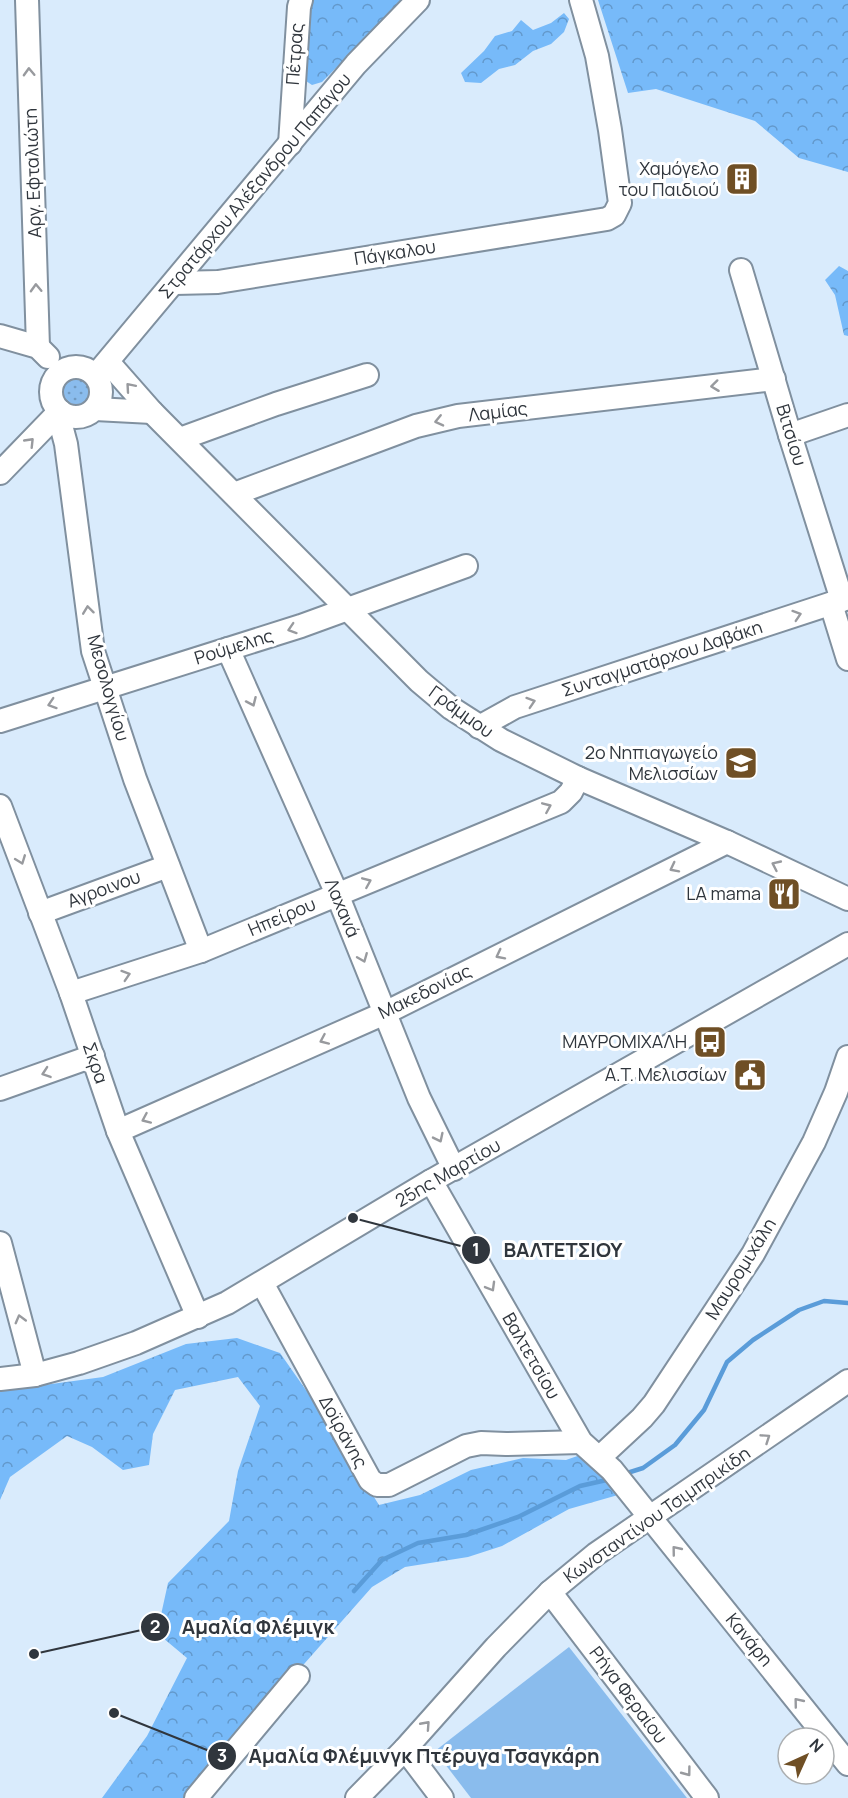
<svg xmlns="http://www.w3.org/2000/svg" width="848" height="1798" font-family="Manrope,sans-serif">
<style>
.grass{fill:url(#grass-dots)}
.forest{fill:url(#forest-crowns)}
.park{fill:#8abced}
.lines{fill:none;stroke-linecap:round;stroke-linejoin:round}
.stream{stroke:#5a9cd9;stroke-width:4.5}
.minor-casing{stroke:#80909f;stroke-width:26}
.minor{stroke:#fff;stroke-width:22}
.oneway{stroke:#989a9e}
.labels{text-anchor:middle;stroke-width:6;stroke-linejoin:round;paint-order:stroke}
.street-label{font-size:18px;fill:#30363d;stroke:#fff}
.poi-label{font-size:18px;fill:#30363d;stroke:#fff;text-anchor:end}
.leader{fill:none;stroke:#30363d;stroke-width:2}
.callout-dot{fill:#30363d;stroke:#fff;stroke-width:2}
.mark-label{font-size:18px;text-anchor:middle;font-weight:bold;fill:#fff}
.callout-label{font-size:20px;text-anchor:middle;font-weight:bold;fill:#30363d;stroke:#fff;stroke-width:6;stroke-linejoin:round;paint-order:stroke}
</style>
<defs>
<pattern id="grass-dots" width="8" height="8" patternUnits="userSpaceOnUse" patternTransform="scale(1.5)"><rect width="8" height="8" fill="#8abced"/><path d="M2 2h.1M6 6h.1" fill="none" stroke="#719ac1" stroke-width="1.8" stroke-linecap="round"/></pattern>
<pattern id="forest-crowns" width="20" height="18" patternUnits="userSpaceOnUse" patternTransform="scale(1.5)"><rect width="20" height="18" fill="#77baf9"/><path d="M2 6a3 3 0 1 1 6 0M12 15a3 3 0 1 1 6 0" fill="none" stroke="#6298cb"/></pattern>
</defs>
<rect width="100%" height="100%" fill="#d9ebfc"/>
<circle class="grass" cx="77" cy="392" r="14"/>
<g class="forest">
<polygon points="311,0 404,0 322,82 312,85 306,81 303,70"/>
<polygon points="598,0 848,0 848,172 799,158 755,121 656,89 628,93"/>
<polygon points="564,13 569,19 564,32 551,44 533,51 515,65 499,69 481,83 465,82 461,73 484,51 495,36 512,31 521,20 533,30 551,23"/>
<polygon points="839,266 848,271 848,336 844,335 835,295 825,280"/>
<polygon points="237,1338 280,1353 315,1403 379,1505 420,1495 471,1470 523,1458 566,1460 586,1453 625,1493 569,1509 502,1546 468,1557 405,1567 372,1587 186,1798 102,1798 147,1736 187,1658 157,1633 168,1583 229,1521 238,1471 260,1406 238,1377 175,1390 153,1434 149,1465 123,1470 92,1447 67,1436 10,1477 0,1500 0,1391 103,1377 186,1344"/>
</g>
<polygon class="park" points="569,1647 687,1798 471,1798 435,1751"/>
<g class="lines">
<g class="stream">
<polyline points="624,1474 643,1468 675,1445 704,1410 727,1362 753,1340 799,1310 824,1301 848,1303"/>
<polyline points="354,1591 382,1560 418,1543 466,1535 518,1517 580,1486 611,1479"/>
</g>
<g class="minor-casing">
<g id="minor">
<polyline points="27,0 38,347"/>
<polyline points="290,144 299,7 301,0"/>
<polyline points="741,270 790,435 842,600"/>
<polyline points="175,283 218,282 607,219 614,215 620,203 610,130 597,56 581,0"/>
<polyline points="0,336 38,347 48,357"/>
<polyline points="108,362 152,412 419,681 451,708 501,740 578,778 727,842 848,899"/>
<circle cx="76" cy="392" r="25"/>
<polyline points="96,375 356,64 418,0"/>
<polyline points="95,409 152,412"/>
<polyline points="56,415 62,429 66,444 93,651 135,779 201,951"/>
<polyline points="790,435 848,415"/>
<polyline points="180,439 276,404 367,375"/>
<polyline points="0,473 60,411"/>
<polyline points="234,494 416,426 458,416 774,379"/>
<polyline points="831,604 848,659"/>
<polyline points="228,649 337,894 419,1098 454,1169"/>
<polyline points="0,721 301,626 466,566"/>
<polyline points="479,727 515,707 848,598"/>
<polyline points="0,806 71,993 118,1131 198,1317"/>
<polyline points="40,913 168,866"/>
<polyline points="71,993 201,951 561,802 571,792 578,778"/>
<polyline points="0,1089 93,1056"/>
<polyline points="118,1131 385,1013 727,842"/>
<polyline points="431,1181 581,1442 612,1470 848,1764"/>
<polyline points="0,1243 35,1375"/>
<polyline points="262,1283 370,1480 377,1485 389,1485 466,1446 481,1443 506,1444 581,1442"/>
<polyline points="0,1379 35,1375 79,1363 136,1343 227,1303 431,1181 848,944"/>
<polyline points="599,1458 642,1418 654,1404 753,1254 814,1142 836,1092 848,1057"/>
<polyline points="550,1592 707,1798"/>
<polyline points="405,1749 442,1798"/>
<polyline points="196,1798 298,1676"/>
<polyline points="357,1798 405,1749 496,1647 550,1592 596,1554 848,1381"/>
</g>
</g>
<use href="#minor" class="minor"/>
</g>
<defs><path id="oneway-chevron" d="M-2-3.5L2.5 0L-2 3.5" fill="none" stroke-width="1.6" stroke-linecap="round" stroke-linejoin="round" transform="scale(1.5)"/></defs>
<g class="oneway">
<use href="#oneway-chevron" transform="translate(29 72) rotate(-92)"/>
<use href="#oneway-chevron" transform="translate(36 288) rotate(-92)"/>
<use href="#oneway-chevron" transform="translate(715 386) rotate(173)"/>
<use href="#oneway-chevron" transform="translate(130 387) rotate(-131)"/>
<use href="#oneway-chevron" transform="translate(439 421) rotate(167)"/>
<use href="#oneway-chevron" transform="translate(30 442) rotate(-46)"/>
<use href="#oneway-chevron" transform="translate(88 610) rotate(-97)"/>
<use href="#oneway-chevron" transform="translate(797 615) rotate(-18)"/>
<use href="#oneway-chevron" transform="translate(292 629) rotate(162)"/>
<use href="#oneway-chevron" transform="translate(252 702) rotate(66)"/>
<use href="#oneway-chevron" transform="translate(531 702) rotate(-18)"/>
<use href="#oneway-chevron" transform="translate(52 704) rotate(162)"/>
<use href="#oneway-chevron" transform="translate(547 807) rotate(-23)"/>
<use href="#oneway-chevron" transform="translate(21 860) rotate(69)"/>
<use href="#oneway-chevron" transform="translate(776 865) rotate(-155)"/>
<use href="#oneway-chevron" transform="translate(674 868) rotate(153)"/>
<use href="#oneway-chevron" transform="translate(367 882) rotate(-23)"/>
<use href="#oneway-chevron" transform="translate(500 955) rotate(153)"/>
<use href="#oneway-chevron" transform="translate(363 958) rotate(68)"/>
<use href="#oneway-chevron" transform="translate(126 975) rotate(-18)"/>
<use href="#oneway-chevron" transform="translate(324 1040) rotate(156)"/>
<use href="#oneway-chevron" transform="translate(46 1073) rotate(161)"/>
<use href="#oneway-chevron" transform="translate(146 1119) rotate(156)"/>
<use href="#oneway-chevron" transform="translate(439 1138) rotate(64)"/>
<use href="#oneway-chevron" transform="translate(491 1287) rotate(60)"/>
<use href="#oneway-chevron" transform="translate(20 1319) rotate(-105)"/>
<use href="#oneway-chevron" transform="translate(766 1438) rotate(-34)"/>
<use href="#oneway-chevron" transform="translate(676 1550) rotate(-129)"/>
<use href="#oneway-chevron" transform="translate(798 1702) rotate(-129)"/>
<use href="#oneway-chevron" transform="translate(426 1725) rotate(-48)"/>
<use href="#oneway-chevron" transform="translate(687 1772) rotate(53)"/>
</g>
<defs>
<g id="building-square" transform="scale(1.725)"><rect x="-9" y="-9" width="18" height="18" rx="4" fill="#6f4f25" stroke="#fff"/><path d="M-4-6H4V6H1V3H-1V6H-4ZM-2.5-4.3h1.7v1.8h-1.7ZM.8-4.3h1.7v1.8H.8ZM-2.5-1h1.7V.8h-1.7ZM.8-1h1.7V.8H.8Z" fill="#fff"/></g>
<g id="school-square" transform="scale(1.725)"><rect x="-9" y="-9" width="18" height="18" rx="4" fill="#6f4f25" stroke="#fff"/><path d="M0-5L7-2L0 1L-7-2ZM-4 1L0 2.5L4 1V4Q0 6-4 4Z" fill="#fff"/></g>
<g id="restaurant-square" transform="scale(1.725)"><rect x="-9" y="-9" width="18" height="18" rx="4" fill="#6f4f25" stroke="#fff"/><path d="M-5-6h1v4h1v-4h1v4h1v-4h1v5L-1.5 .5V6h-2V.5L-5-1ZM5-6V6H3V1.5H1.5Q1.5-4 5-6Z" fill="#fff"/></g>
<g id="bus-square" transform="scale(1.725)"><rect x="-9" y="-9" width="18" height="18" rx="4" fill="#6f4f25" stroke="#fff"/><path d="M-5-6H5V4H4V6H2V4H-2V6H-4V4H-5ZM-3.5-4V0h7V-4ZM-3.5 1.2v1.5H-2V1.2ZM2 1.2v1.5H3.5V1.2Z" fill="#fff"/></g>
<g id="civic-square" transform="scale(1.725)"><rect x="-9" y="-9" width="18" height="18" rx="4" fill="#6f4f25" stroke="#fff"/><path d="M-.6-6.5H3V-4.5H.6V-3L4-1V1h2V6H-6V1h2V-1L-.6-3ZM-1.2 2.5V6h2.4V2.5Z" fill="#fff"/></g>
</defs>
<g fill-rule="evenodd">
<use href="#building-square" x="742" y="179"/>
<use href="#school-square" x="741" y="763"/>
<use href="#restaurant-square" x="784" y="894"/>
<use href="#bus-square" x="710" y="1042"/>
<use href="#civic-square" x="750" y="1075"/>
</g>
<g class="labels">
<g class="street-label">
<text transform="translate(295 54) rotate(-86)" y="6">Πέτρας</text>
<text transform="translate(33 173) rotate(-92)" y="6">Αργ. Εφταλιώτη</text>
<text transform="translate(255 186) rotate(-50)" y="6">Στρατάρχου Αλέξανδρου Παπάγου</text>
<text transform="translate(395 253) rotate(-9)" y="6">Πάγκαλου</text>
<text transform="translate(498 412) rotate(-7)" y="6">Λαμίας</text>
<text transform="translate(791 435) rotate(73)" y="6">Βιτσίου</text>
<text transform="translate(234 647) rotate(-17)" y="6">Ρούμελης</text>
<text transform="translate(662 659) rotate(-18)" y="6">Συνταγματάρχου Δαβάκη</text>
<text transform="translate(108 688) rotate(74)" y="6">Μεσολογγίου</text>
<text transform="translate(461 712) rotate(36)" y="6">Γράμμου</text>
<text transform="translate(104 889) rotate(-20)" y="6">Αγροινου</text>
<text transform="translate(342 908) rotate(67)" y="6">Λαχανά</text>
<text transform="translate(282 917) rotate(-23)" y="6">Ηπείρου</text>
<text transform="translate(425 992) rotate(-26)" y="6">Μακεδονίας</text>
<text transform="translate(95 1063) rotate(71)" y="6">Σκρα</text>
<text transform="translate(448 1173) rotate(-30)" y="6">25ης Μαρτίου</text>
<text transform="translate(741 1269) rotate(-58)" y="6">Μαυρομιχάλη</text>
<text transform="translate(531 1356) rotate(60)" y="6">Βαλτετσίου</text>
<text transform="translate(343 1432) rotate(61)" y="6">Δοϊράνης</text>
<text transform="translate(657 1515) rotate(-35)" y="6">Κωνσταντίνου Τσιμπρικίδη</text>
<text transform="translate(749 1640) rotate(51)" y="6">Κανάρη</text>
<text transform="translate(628 1695) rotate(53)" y="6">Ρήγα Φεραίου</text>
</g>
<g class="poi-label">
<text x="719" y="175">Χαμόγελο<tspan x="719" dy="21">του Παιδιού</tspan></text>
<text x="718" y="759">2ο Νηπιαγωγείο<tspan x="718" dy="21">Μελισσίων</tspan></text>
<text x="761" y="900">LA mama</text>
<text x="687" y="1048">ΜΑΥΡΟΜΙΧΑΛΗ</text>
<text x="727" y="1081">Α.Τ. Μελισσίων</text>
</g>
</g>
<path class="leader" d="M353 1218L476 1250M34 1654L155 1627M114 1713L222 1756"/>
<g class="callout-dot">
<circle cx="353" cy="1218" r="6"/>
<circle cx="34" cy="1654" r="6"/>
<circle cx="114" cy="1713" r="6"/>
<circle cx="476" cy="1250" r="15"/>
<circle cx="155" cy="1627" r="15"/>
<circle cx="222" cy="1756" r="15"/>
</g>
<g class="mark-label">
<text x="476" y="1256">1</text>
<text x="155" y="1633">2</text>
<text x="222" y="1762">3</text>
</g>
<g class="callout-label">
<text x="563" y="1257">ΒΑΛΤΕΤΣΙΟΥ</text>
<text x="258" y="1634">Αμαλία Φλέμιγκ</text>
<text x="424" y="1763">Αμαλία Φλέμινγκ Πτέρυγα Τσαγκάρη</text>
</g>
<g transform="translate(806 1756) rotate(45)"><circle r="28" fill="#ffffff" stroke="#acafb1" stroke-width="1.5"/>
<path d="M0-4.5L10 22L0 15L-10 22Z" fill="#6f4f25"/>
<text y="-9" font-size="16" font-weight="bold" text-anchor="middle" fill="#30363d">N</text>
</g>
</svg>
